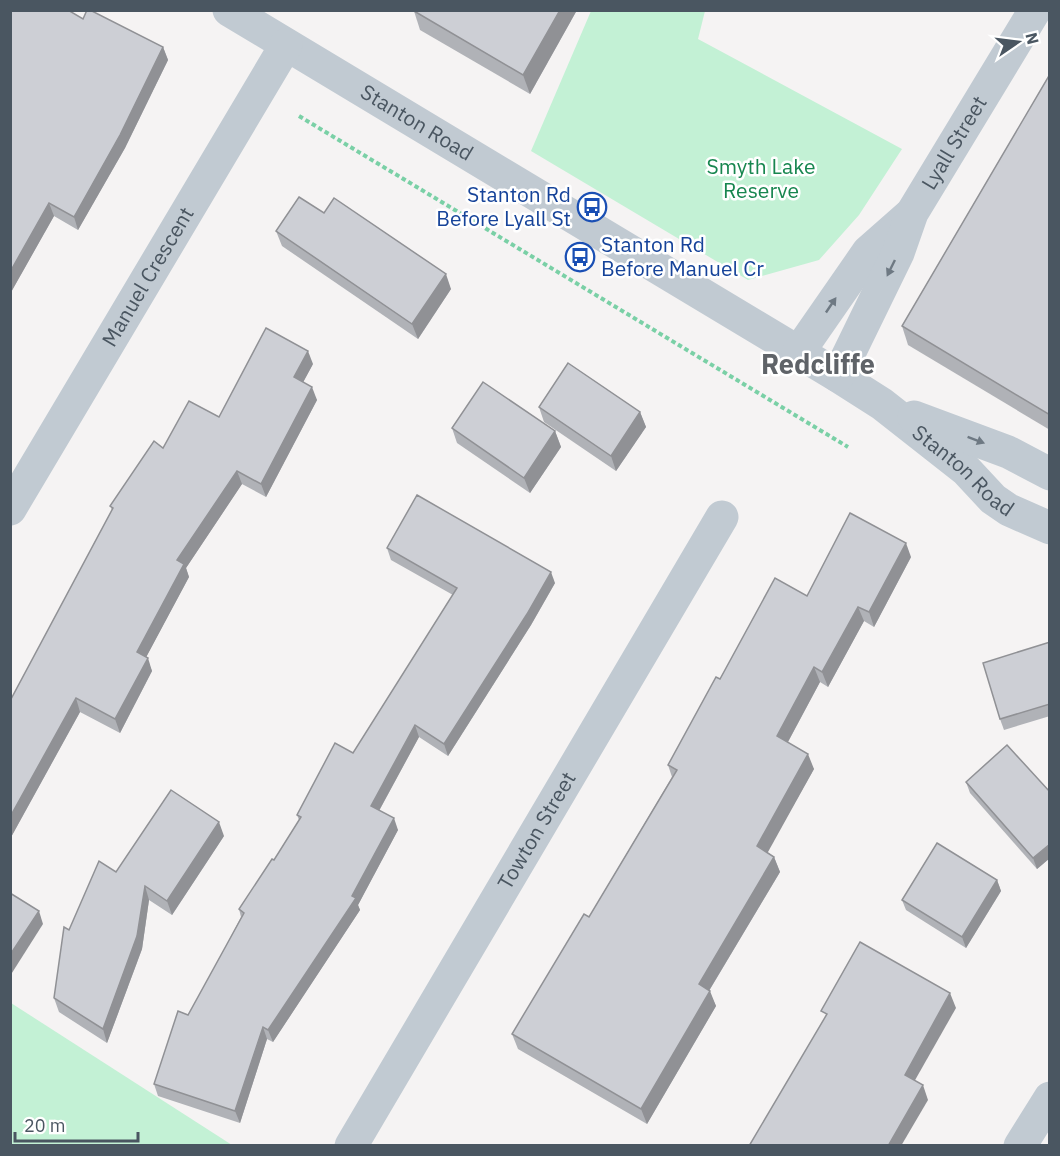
<svg xmlns="http://www.w3.org/2000/svg" width="1060" height="1156" font-family="'IBM Plex Sans',sans-serif">
<style>
.green{fill:#c3f1d5}
.lines{fill:none;stroke-linecap:round;stroke-linejoin:round}
.path{stroke:#7ad0a6;stroke-width:4;stroke-dasharray:4.5 3;stroke-linecap:butt}
.minor{stroke:#c1cad2;stroke-width:33}
.wall{fill:#b0b2b7}
.shaded-wall{fill:#909195}
.building{fill:#cdcfd5;stroke:#909195;stroke-width:1.5}
.oneway{fill:#6e7983}
.labels{text-anchor:middle;stroke-width:5;stroke-linejoin:round;paint-order:stroke}
.street-label{font-size:21px;fill:#4a5661;stroke:#fff}
.park-label{font-size:21px;fill:#17864f;stroke:#fff}
.transit-label{font-size:21px;fill:#164399;stroke:#fff;text-anchor:end}
.district-label{font-size:27px;font-weight:bold;fill:#5f6368;stroke:#fff}
</style>
<rect width="100%" height="100%" fill="#f5f3f3"/>
<g class="green">
<polygon points="591,11 705,11 698,39 902,149 859,215 819,260 748,280 531,151"/>
<polygon points="10,1003 11,1003 232,1145 11,1145"/>
</g>
<g class="lines">
<polyline class="path" points="299,116 848,447"/>
<g class="minor">
<path id="s1" d="M 229,10 L 838,376 L 882,404 L 966,470 L 993,499 L 1009,510 L 1050,528"/>
<polyline points="798,353 868,252 910,215"/>
<path id="s2" d="M 838,376 L 898,253 L 912,213 L 1035,10"/>
<polyline points="914,417 1008,452 1050,474"/>
<path id="s3" d="M 10,509 L 286,45"/>
<path id="s4" d="M 351,1146 L 722,517"/>
<polyline points="1020,1146 1050,1098"/>
</g>
</g>
<g class="wall">
<polygon points="10,10 83,19 163,47 168,60 125,148 78,230 54,216 10,294"/>
<polygon points="414,10 577,10 530,94 420,30 414,11"/>
<polygon points="1050,74 1050,430 908,345 902,326"/>
<polygon points="324,213 451,289 418,339 282,246 276,231"/>
<polygon points="313,364 303,382 317,400 266,497 242,484 186,568 189,577 146,657 152,671 120,733 80,712 10,839 112,510 110,506 163,448"/>
<polygon points="539,407 640,412 646,427 616,471 544,422"/>
<polygon points="452,428 555,431 561,447 530,493 457,443"/>
<polygon points="387,548 555,583 531,625 448,756 419,737 379,811 398,830 358,905 360,910 273,1042 267,1039 240,1123 158,1096 154,1084 241,917 239,909 274,860 299,820 297,815 353,753 453,595 391,560"/>
<polygon points="911,557 874,627 864,621 828,687 820,682 788,742 814,769 767,852 774,857 780,872 709,991 716,1006 647,1124 518,1049 512,1034 589,917 672,777 668,765 720,679 807,596"/>
<polygon points="1050,642 1050,716 1004,730 1000,719"/>
<polygon points="966,782 1050,792 1050,858 1037,869 970,793"/>
<polygon points="224,836 172,915 149,900 142,949 107,1043 59,1012 54,998 69,930 116,872"/>
<polygon points="997,880 1001,891 966,948 906,910 902,900"/>
</g>
<g class="shaded-wall">
<polygon points="560,10 577,10 530,94 523,75"/>
<polygon points="163,47 168,60 125,148 78,230 74,217"/>
<polygon points="49,203 54,216 10,294 10,272"/>
<polygon points="446,274 451,289 418,339 412,324"/>
<polygon points="308,351 313,364 299,390 294,377"/>
<polygon points="312,387 317,400 266,497 261,484"/>
<polygon points="640,412 646,427 616,471 611,456"/>
<polygon points="555,431 561,447 530,493 524,478"/>
<polygon points="237,471 242,484 186,568 189,577 142,665 137,652 177,560"/>
<polygon points="906,543 911,557 874,627 869,612"/>
<polygon points="551,572 555,583 531,625 448,756 444,744"/>
<polygon points="858,607 864,621 828,687 822,672"/>
<polygon points="148,658 152,671 120,733 115,719"/>
<polygon points="814,667 820,682 783,751 777,736"/>
<polygon points="76,698 80,712 10,839 10,817"/>
<polygon points="415,725 419,737 375,818 371,806"/>
<polygon points="808,754 814,769 763,861 757,846"/>
<polygon points="394,818 398,830 358,905 360,910 273,1042 268,1030 352,896"/>
<polygon points="219,822 224,836 172,915 167,901"/>
<polygon points="1050,844 1050,858 1037,869 1033,858"/>
<polygon points="774,857 780,872 704,999 699,984"/>
<polygon points="997,880 1001,891 966,948 962,937"/>
<polygon points="145,886 149,900 142,949 107,1043 103,1029"/>
<polygon points="39,911 43,924 10,976 10,955"/>
<polygon points="710,991 716,1006 647,1124 641,1109"/>
<polygon points="950,993 956,1008 910,1089 905,1075"/>
<polygon points="263,1027 267,1039 240,1123 235,1111"/>
<polygon points="923,1085 928,1100 901,1146 888,1146"/>
</g>
<g class="building">
<polygon points="10,10 68,10 83,19 87,10 90,10 163,47 120,135 74,217 49,203 10,272"/>
<polygon points="414,10 560,10 523,75 414,11"/>
<polygon points="1050,74 1050,415 902,326"/>
<polygon points="299,197 324,213 334,198 446,274 412,324 276,231"/>
<polygon points="266,328 308,351 294,377 312,387 261,484 237,471 177,560 184,564 137,652 148,658 115,719 76,698 10,817 10,701 113,508 110,506 154,441 163,448 189,401 219,417"/>
<polygon points="568,363 640,412 611,456 539,407"/>
<polygon points="483,382 555,431 524,478 452,428"/>
<polygon points="417,495 551,572 527,614 444,744 415,725 371,806 394,818 352,896 356,898 268,1030 263,1027 235,1111 154,1084 178,1011 188,1015 244,913 239,909 272,859 274,860 301,817 297,815 335,743 353,753 457,588 387,548"/>
<polygon points="850,513 906,543 869,612 858,607 822,672 814,667 777,736 808,754 757,846 774,857 699,984 710,991 641,1109 512,1034 584,914 589,917 677,770 668,765 716,677 720,679 775,578 807,596"/>
<polygon points="1050,642 1050,704 1000,719 983,663"/>
<polygon points="1007,745 1050,792 1050,844 1033,858 966,782"/>
<polygon points="171,790 219,822 167,901 145,886 137,936 103,1029 54,998 64,927 69,930 99,861 116,872"/>
<polygon points="937,843 997,880 962,937 902,900"/>
<polygon points="10,893 39,911 10,955"/>
<polygon points="860,942 950,993 905,1075 923,1085 888,1146 749,1146 827,1014 821,1011"/>
</g>
<defs><path id="oneway-solid" d="M-6-.8H1V-3.2L6.5 0L1 3.2V.8H-6Z" transform="scale(1.5)"/></defs>
<g class="oneway">
<use href="#oneway-solid" transform="translate(891 268) rotate(116)"/>
<use href="#oneway-solid" transform="translate(831 305) rotate(-56)"/>
<use href="#oneway-solid" transform="translate(976 440) rotate(21)"/>
</g>
<defs>
<g id="bus-ring" transform="scale(1.5)"><circle r="9.5" fill="#fff" stroke="#1a4fb4" stroke-width="1.5"/><path d="M-5-6H5V4H4V6H2V4H-2V6H-4V4H-5ZM-3.5-4V0h7V-4ZM-3.5 1.2v1.5H-2V1.2ZM2 1.2v1.5H3.5V1.2Z" fill="#1a4fb4"/></g>
</defs>
<g fill-rule="evenodd">
<use href="#bus-ring" x="592" y="207"/>
<use href="#bus-ring" x="580" y="257"/>
</g>
<g class="labels">
<g class="street-label">
<text dy="7" stroke="none"><textPath href="#s1" startOffset="219">Stanton Road</textPath></text>
<text dy="7" stroke="none"><textPath href="#s2" startOffset="261">Lyall Street</textPath></text>
<text dy="7" stroke="none"><textPath href="#s3" startOffset="270">Manuel Crescent</textPath></text>
<text dy="7" stroke="none"><textPath href="#s1" startOffset="868">Stanton Road</textPath></text>
<text dy="7" stroke="none"><textPath href="#s4" startOffset="366">Towton Street</textPath></text>
</g>
<g class="park-label">
<text x="761" y="174">Smyth Lake<tspan x="761" dy="24">Reserve</tspan></text>
</g>
<g class="transit-label">
<text x="571" y="202">Stanton Rd<tspan x="571" dy="24">Before Lyall St</tspan></text>
<text x="601" y="252" text-anchor="start">Stanton Rd<tspan x="601" dy="24">Before Manuel Cr</tspan></text>
</g>
<g class="district-label">
<text x="818" y="374">Redcliffe</text>
</g>
</g>
<rect width="1060" height="1156" fill="none" stroke="#4a5661" stroke-width="24"/>
<g transform="translate(1018 42) rotate(76)" stroke="#ffffff" stroke-width="4.5" paint-order="stroke">
<path d="M0-4.5L10 22L0 15L-10 22Z" fill="#4a5661"/>
<text y="-9" font-size="16" font-weight="bold" text-anchor="middle" fill="#4a5661">N</text>
</g>
<path d="M15 1132v9h123v-9" fill="none" stroke="#4a5661" stroke-width="3"/>
<text x="24" y="1132" font-size="18" fill="#4a5661" stroke="#ffffff" stroke-width="4.5" paint-order="stroke">20 m</text>
</svg>
